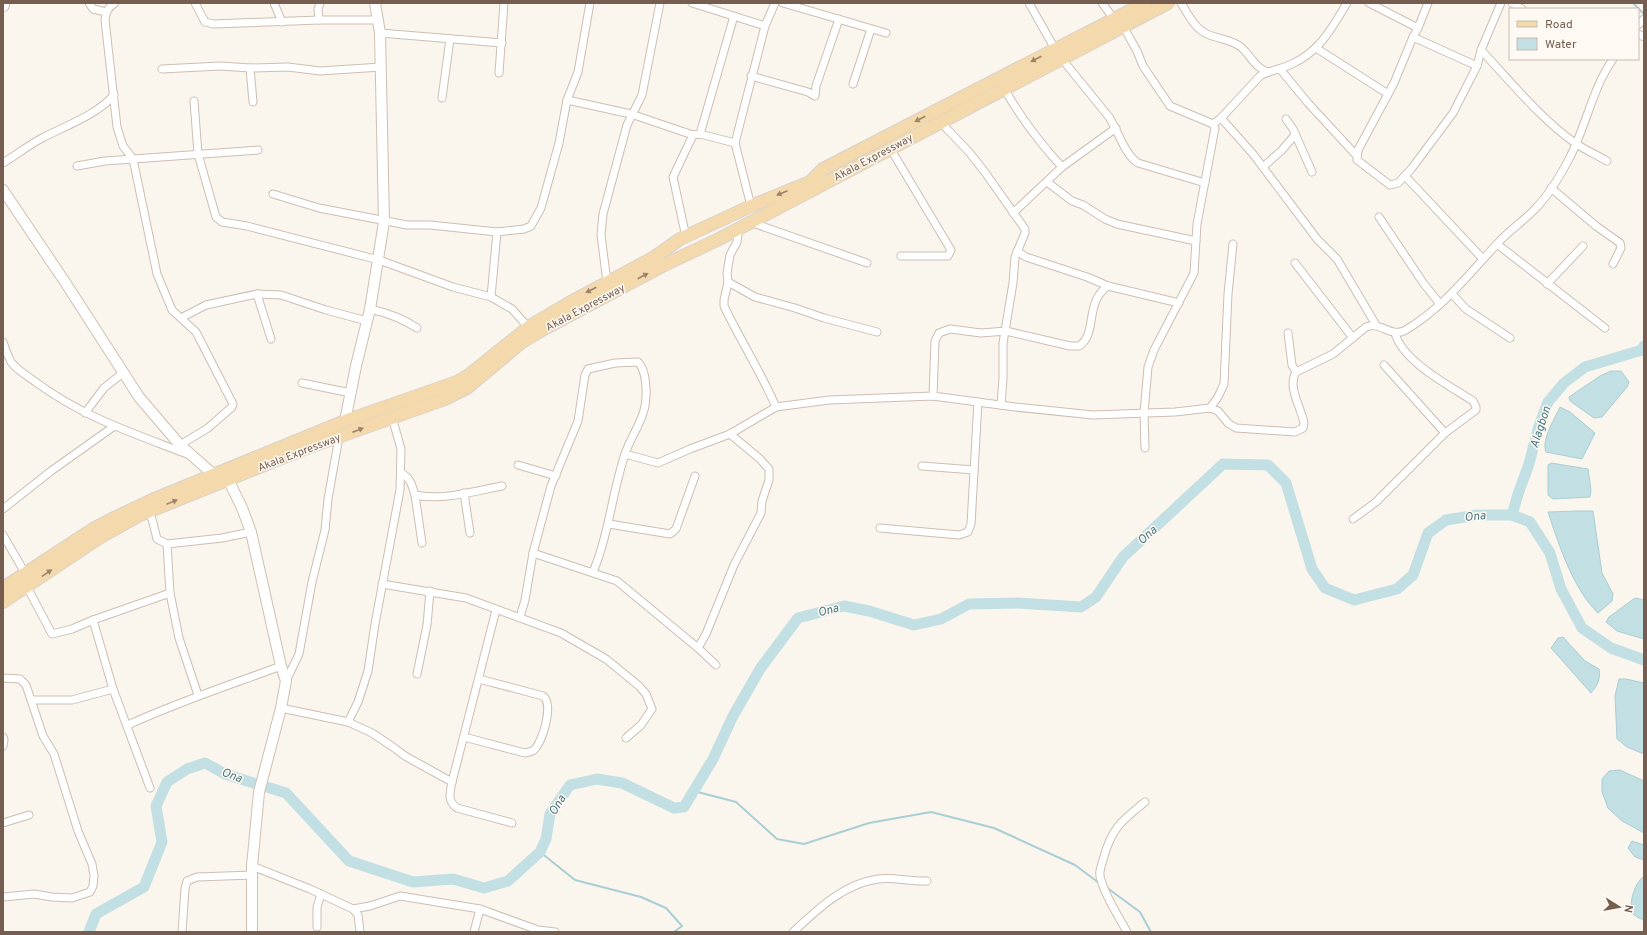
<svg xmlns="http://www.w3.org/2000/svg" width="1647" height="935" font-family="Overpass,sans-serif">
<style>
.water{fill:#c2dfe4;stroke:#a9ced5}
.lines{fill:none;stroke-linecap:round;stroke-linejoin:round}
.stream{stroke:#a9ced5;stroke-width:2}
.river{stroke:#c2dfe4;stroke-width:11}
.street-casing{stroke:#cdbeb2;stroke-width:9}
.secondary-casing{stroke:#d0bfb0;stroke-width:12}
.primary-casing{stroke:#d8d2ce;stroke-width:14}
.street{stroke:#fff;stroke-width:7}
.secondary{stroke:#fff;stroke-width:10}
.primary{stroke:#f3d9ac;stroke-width:12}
.oneway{fill:#9b836c}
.labels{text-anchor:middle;stroke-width:3;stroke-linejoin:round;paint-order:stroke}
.street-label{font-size:11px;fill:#755e50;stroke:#fefaf3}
.water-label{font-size:12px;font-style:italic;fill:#48767f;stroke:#fefaf3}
</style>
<rect width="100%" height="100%" fill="#fbf6ed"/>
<g class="water">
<polygon points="1611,371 1621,371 1629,382 1627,387 1602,417 1594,418 1570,401 1569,397 1600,376"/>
<path d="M 1560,407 L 1570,412 L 1595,433 L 1582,459 L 1546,452 C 1541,440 1555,418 1560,407 Z"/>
<polygon points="1551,463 1588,469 1591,490 1590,497 1553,499 1548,495 1548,465"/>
<path d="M 1577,511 L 1593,511 L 1602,573 L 1613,594 L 1612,601 L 1598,613 C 1573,589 1559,545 1548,512 Z"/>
<polygon points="1635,598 1644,600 1644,639 1617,631 1606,622 1609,617"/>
<path d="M 1563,637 L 1585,661 L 1599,669 C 1601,679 1597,686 1591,693 L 1551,648 L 1558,638 Z"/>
<polygon points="1619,679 1626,679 1644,683 1644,754 1627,747 1617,739 1615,696"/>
<polygon points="1620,770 1644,781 1644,833 1622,821 1608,808 1602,792 1602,779 1609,771"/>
<polygon points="1632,841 1644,845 1644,860 1635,857 1628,848"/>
<path d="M 1644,876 L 1644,920 L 1639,918 L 1631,913 C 1630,900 1634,884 1644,876 Z"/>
</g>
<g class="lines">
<g class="stream">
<polyline points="1633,3 1644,14"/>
<polyline points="694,791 736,802 777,839 804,844 869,823 931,812 994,828 1075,865 1099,883"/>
<polyline points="540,852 575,880 641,897 666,908 682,926 674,932"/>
<polyline points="1106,887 1140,912 1151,932"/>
</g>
<g class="river">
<polyline points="1512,515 1518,494 1529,464 1538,429 1548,402 1564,383 1585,367 1642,350 1644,346"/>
<polyline points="89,932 96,914 144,887 162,842 156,806 167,782 187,769 205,763 225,774 286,793 349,861 413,882 453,879 484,888 508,881 540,852 546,839 550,814 570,785 597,779 622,783 674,808 684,807 713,759 733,716 760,669 798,618 844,606 869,611 914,625 941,619 969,604 1018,603 1081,607 1096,597 1123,557 1223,464 1268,465 1286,483 1312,569 1325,588 1354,600 1397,589 1413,575 1428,533 1446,520 1477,515 1512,515 1530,522 1550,553 1561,589 1582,628 1611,648 1644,660"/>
</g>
<g class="street-casing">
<g id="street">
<polyline points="89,3 93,9 106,12"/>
<path d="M 115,3 C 108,7 106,12 105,20 L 117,127 L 123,146 L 133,159 L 157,274 L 172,310 L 196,332 L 233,404 L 232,407 L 208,428 L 180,445"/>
<polyline points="195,3 205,22 213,24 319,20 378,20"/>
<polyline points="274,3 282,22"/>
<polyline points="692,3 765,26"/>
<polyline points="783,3 886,33"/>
<polyline points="1029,3 1055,49"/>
<polyline points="1102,3 1114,19"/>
<path d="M 1181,3 C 1188,14 1194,28 1207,34 C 1218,39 1231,39 1241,47 C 1251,56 1255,68 1268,72"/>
<polyline points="1369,3 1418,28"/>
<polyline points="1428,3 1418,28 1413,37 1394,83 1358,150 1357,160 1390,185 1398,183 1412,168 1453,113 1477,66 1481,50 1501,3"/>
<polyline points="1512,3 1522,9"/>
<polyline points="3,8 5,7 6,3"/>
<polyline points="319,20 318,9 320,3"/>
<polyline points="1638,25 1644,19"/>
<polyline points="1123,26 1137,51 1143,66 1170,106 1213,124"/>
<polyline points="380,33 502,43"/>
<polyline points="1638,34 1644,37"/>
<polyline points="1413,37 1477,66"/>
<polyline points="1316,48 1388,94"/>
<path d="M 1481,50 C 1509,80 1542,120 1575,143 C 1585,150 1597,155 1607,161"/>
<path d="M 1062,59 L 1109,117 C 1118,131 1125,155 1138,163 L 1205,183"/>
<polyline points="250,68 253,102"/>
<polyline points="162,69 220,66 250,68 288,67 320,71 381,67"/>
<polyline points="1280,69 1308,103 1356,155"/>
<polyline points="499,73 504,3"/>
<polyline points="751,76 808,92 815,96 816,86 839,19"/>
<polyline points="853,84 871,29"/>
<path d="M 1004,88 C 1020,117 1040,143 1062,167"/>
<polyline points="442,98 450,39"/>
<polyline points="567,100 631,114 693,135 700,134 735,143 765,26 775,3"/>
<polyline points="194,101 198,154 216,217 222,222 247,226 379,260 453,287 491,297 497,232"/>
<polyline points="1221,118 1253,154 1317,239 1337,259 1376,325"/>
<polyline points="1286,119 1293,129 1312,172"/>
<polyline points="942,121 947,129 969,152 984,171 1025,229 1025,233 1015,257 1013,283 1003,343 1003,378 1001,405"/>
<polyline points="700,134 734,16"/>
<polyline points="735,143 751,206"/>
<polyline points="890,148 951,250 948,256 901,256"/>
<path d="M 3,163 C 16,155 29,145 42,138 C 65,126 97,115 114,95"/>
<polyline points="77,166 105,161 258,150"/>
<polyline points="1263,167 1281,151 1295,135"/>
<polyline points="1405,176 1483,259"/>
<polyline points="1047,182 1072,201 1083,205 1105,219 1117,224 1196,241"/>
<polyline points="1551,188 1596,226 1620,243 1621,248 1613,264"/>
<polyline points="273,194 319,208 407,225 430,225 497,232 524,229 531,226 541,208 559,143 567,100 578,72 590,3"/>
<polyline points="1013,213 1062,167 1116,128"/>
<polyline points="1379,217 1424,284 1440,304"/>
<polyline points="750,222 867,263"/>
<path d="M 735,230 L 738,235 L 737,242 L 730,255 L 727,273 L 728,282 L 724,300 L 724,306 C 740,340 761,372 776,407"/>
<polyline points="686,237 673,177 693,135"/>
<polyline points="1497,244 1605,328"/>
<polyline points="1017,251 1026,257 1087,277 1108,286 1179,303"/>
<polyline points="1295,263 1353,338"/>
<polyline points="607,282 601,235 603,214 627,125 642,95 660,3"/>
<polyline points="728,282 755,297 795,308 824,318 877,332"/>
<polyline points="1547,284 1583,246"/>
<polyline points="257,294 281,295 326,310 367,321"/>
<polyline points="1452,294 1466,309 1510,338"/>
<polyline points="491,297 512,309 528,327"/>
<path d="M 370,309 C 388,313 402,318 417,328"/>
<polyline points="181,318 206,305 257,294 271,339"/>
<polyline points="1288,333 1292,365 1296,372"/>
<path d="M 3,342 C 5,348 8,356 11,362 C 18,371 29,377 37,383 C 85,418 133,433 187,454"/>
<polyline points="1384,365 1445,433"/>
<polyline points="302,383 351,393"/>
<path d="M 933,396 L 935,341 L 939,333 L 950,329 L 981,333 L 1006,331 L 1070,346 L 1079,346 C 1098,334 1084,302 1108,286"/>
<polyline points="1210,408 1218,397 1224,384 1228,294 1233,244"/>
<polyline points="85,413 104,388 124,372"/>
<path d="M 1145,448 L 1144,413 L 1148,367 L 1154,350 L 1194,273 L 1197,224 L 1215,128 L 1213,124 L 1221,118 L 1260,76 C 1270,70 1282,69 1292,64 C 1321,50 1331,29 1347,3"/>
<path d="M 625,454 L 658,463 L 690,449 L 730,434 L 776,407 L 829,400 L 933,396 L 1015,407 L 1093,415 L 1175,412 L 1210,408 L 1218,411 L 1228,423 L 1236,428 L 1295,432 L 1303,428 L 1304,423 C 1301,407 1287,387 1296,372 L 1333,354 L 1366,327 C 1380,321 1390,337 1404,331 C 1443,308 1467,276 1497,244 C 1508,231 1523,222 1535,209 C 1549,195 1560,176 1569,159 C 1586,127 1592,89 1613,59"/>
<polyline points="518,465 556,476"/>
<polyline points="922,466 974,470"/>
<path d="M 401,473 C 411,478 412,486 415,495 C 442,501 475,491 502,486"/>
<polyline points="464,493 470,533"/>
<polyline points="415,495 422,543"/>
<polyline points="3,509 51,471 113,427"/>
<polyline points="150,511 157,539 167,544"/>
<path d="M 1353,519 L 1376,502 L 1445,433 L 1476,410 L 1476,407 L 1473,401 C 1450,386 1402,361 1395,333"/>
<polyline points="609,524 670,534 676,529 695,476"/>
<polyline points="880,528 959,535 968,532 971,524 978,402"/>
<polyline points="3,535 25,573"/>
<polyline points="533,553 617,581 698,648 716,665"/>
<polyline points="382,584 466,598 561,633 606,659 639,686 646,694 652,709 641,725 626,738"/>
<polyline points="27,587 52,634 72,629 93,620 170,593"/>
<path d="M 520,617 L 525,600 L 533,553 L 551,486 L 578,421 L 585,375 L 588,369 L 615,363 L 638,362 C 647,371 647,394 645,406 C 642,423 630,438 625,454 C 612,493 609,534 593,572"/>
<polyline points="93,620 113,689 150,788"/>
<polyline points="698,648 706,634 734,565 761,513 762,501 769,480 769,469 760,459 730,434"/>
<polyline points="417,674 427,625 430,591"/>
<polyline points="3,678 20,679 26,685 43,736 54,754 78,831 92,864 94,876 93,886 90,892 72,898 52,897 34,894 3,897"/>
<polyline points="286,681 299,654 312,582 325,530 328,499 339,437"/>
<polyline points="198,695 179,638 170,593 167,544 222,538 251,532"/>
<polyline points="32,700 72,700 113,689"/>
<polyline points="281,708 348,722 372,733 393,747 405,756 452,782 496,610"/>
<polyline points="348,722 358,702 368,671 375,624 400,490 401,449 392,417"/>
<path d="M 128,725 C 178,702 230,685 281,666"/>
<polyline points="3,737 4,740 3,746"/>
<path d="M 464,737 L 525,753 C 528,752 532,752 534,750 C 543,741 554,704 543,696 L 479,679"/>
<path d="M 452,782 C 450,792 447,801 457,808 L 512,823"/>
<polyline points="3,823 29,815"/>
<polyline points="252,866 310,889 353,909 358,915 360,932"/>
<polyline points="353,909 370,906 400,896 480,909"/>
<polyline points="317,927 317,907 321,894"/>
<polyline points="182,932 185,889 187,881 197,877 253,875"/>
<polyline points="474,932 480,909 538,930 555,932"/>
<path d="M 793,932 C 818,909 843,884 878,879 C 894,877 911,882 927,881"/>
<path d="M 1127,932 C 1118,915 1106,898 1101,880 C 1098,873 1101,867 1103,860 C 1111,829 1121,821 1145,802"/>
</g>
</g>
<g class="secondary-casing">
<g id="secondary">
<polyline points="3,190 65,282 139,397 180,445 213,474"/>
<polyline points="345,421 356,366 370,309 384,222 380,33 375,3"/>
<polyline points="228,479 242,508 251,532 281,666 286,681 281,708 259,792 252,866 252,932"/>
</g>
</g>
<g class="primary-casing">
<g id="primary">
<polyline points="3,588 93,529 114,518 152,500 345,421 457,382 469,375 530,326 569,303 653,258 680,239 751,206 810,182 823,169 1145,3"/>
<polyline points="3,602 99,538 140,515 304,449 445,399 467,388 522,342 542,330 664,265 717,240 1168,3"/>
</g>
</g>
<use href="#street" class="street"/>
<use href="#secondary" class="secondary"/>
<use href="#primary" class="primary"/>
</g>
<defs><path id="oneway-solid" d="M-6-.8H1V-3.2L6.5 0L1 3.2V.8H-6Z"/></defs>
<g class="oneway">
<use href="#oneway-solid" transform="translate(1036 59) rotate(153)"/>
<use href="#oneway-solid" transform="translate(920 119) rotate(153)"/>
<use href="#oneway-solid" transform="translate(782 193) rotate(157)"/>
<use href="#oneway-solid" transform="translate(643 276) rotate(-28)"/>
<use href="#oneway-solid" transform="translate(591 290) rotate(152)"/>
<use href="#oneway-solid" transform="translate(358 430) rotate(-21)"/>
<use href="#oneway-solid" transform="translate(172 502) rotate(-22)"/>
<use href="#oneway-solid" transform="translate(47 573) rotate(-34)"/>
</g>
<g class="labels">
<g class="street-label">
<text transform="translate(873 157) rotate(-28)" y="4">Akala Expressway</text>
<text transform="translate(585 307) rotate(-28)" y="4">Akala Expressway</text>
<text transform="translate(299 452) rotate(-21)" y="4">Akala Expressway</text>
</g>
<g class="water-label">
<text transform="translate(1540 427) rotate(-72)" y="4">Alagbon</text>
<text transform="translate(1475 516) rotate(-5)" y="4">Ona</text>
<text transform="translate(1147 535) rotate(-43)" y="4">Ona</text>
<text transform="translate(828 610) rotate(-15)" y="4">Ona</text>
<text transform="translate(232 775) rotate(21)" y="4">Ona</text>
<text transform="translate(557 805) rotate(-59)" y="4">Ona</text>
</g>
</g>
<rect width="1647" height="935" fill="none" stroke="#755e50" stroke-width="8"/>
<rect x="1509" y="8" width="130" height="52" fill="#fefaf3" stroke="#c7bcb2"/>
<rect x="1517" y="21" width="20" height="6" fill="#f3d9ac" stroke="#c7bcb2"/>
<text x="1545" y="28" font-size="12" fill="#755e50">Road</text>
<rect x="1517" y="38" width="20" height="12" fill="#c2dfe4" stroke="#c7bcb2"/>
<text x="1545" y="48" font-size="12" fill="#755e50">Water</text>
<g transform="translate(1619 907) rotate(101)" stroke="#fefaf3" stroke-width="3" paint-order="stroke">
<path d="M0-3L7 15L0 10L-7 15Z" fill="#755e50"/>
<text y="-6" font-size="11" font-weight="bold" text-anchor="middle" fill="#755e50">N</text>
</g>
</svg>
